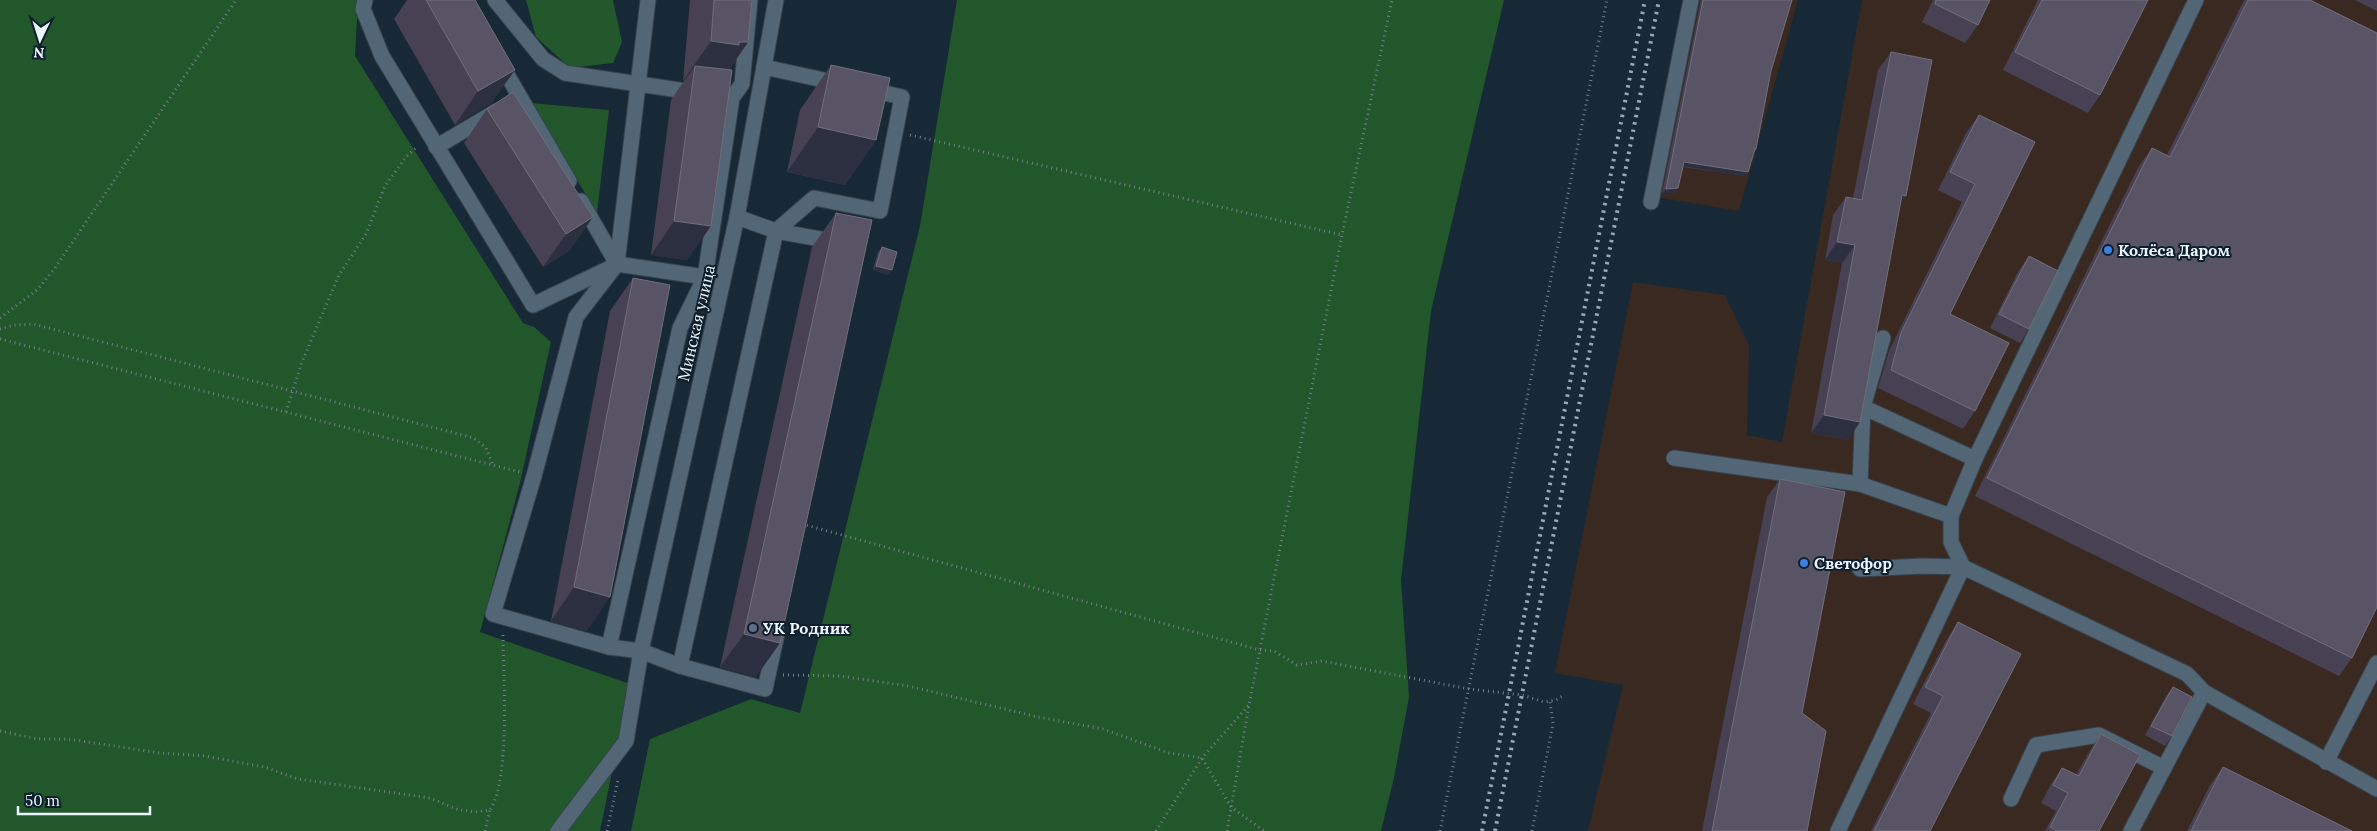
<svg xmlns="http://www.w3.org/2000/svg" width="2377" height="831" font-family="Lora,serif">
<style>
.industrial{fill:#3a2920}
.green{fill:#22572b}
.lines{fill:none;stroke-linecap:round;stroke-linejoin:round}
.minor-casing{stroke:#36434e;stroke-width:17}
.path{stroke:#717f8a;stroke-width:3;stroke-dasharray:1 4;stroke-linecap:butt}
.minor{stroke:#526676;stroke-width:15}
.rail{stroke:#9da9b2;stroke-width:4;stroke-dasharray:2.5 5;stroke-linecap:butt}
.wall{fill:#474153}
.shaded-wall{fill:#2c2f40}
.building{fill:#585465;stroke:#706e7d}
.shop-dot{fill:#3f7fe0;stroke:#0d1f2c;stroke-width:2}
.service-dot{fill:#5c6f8a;stroke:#0d1f2c;stroke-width:2}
.labels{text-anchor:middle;stroke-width:4;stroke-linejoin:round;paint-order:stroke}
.poi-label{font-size:16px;font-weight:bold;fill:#edf6fd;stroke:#0d1f2c;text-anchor:start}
.street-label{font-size:16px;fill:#edf6fd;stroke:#0d1f2c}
</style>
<rect width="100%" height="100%" fill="#172836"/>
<g class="industrial">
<polygon points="1695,0 1798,0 1739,211 1656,197"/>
<polygon points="1862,0 2377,0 2377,831 1588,831 1623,685 1555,673 1633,282 1725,295 1749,346 1747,435 1782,442"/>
</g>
<g class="green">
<polygon points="0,0 358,0 355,56 523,323 534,327 551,342 520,483 480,632 630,684 600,831 0,831"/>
<polygon points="526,0 613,0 622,42 613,63 570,68 536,37"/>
<polygon points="957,0 1504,0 1431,311 1401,580 1409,697 1394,778 1381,831 631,831 650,739 751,699 800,713 920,226"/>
<polygon points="530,103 609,110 597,213"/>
</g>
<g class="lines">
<g class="minor-casing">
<g id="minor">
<polyline points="365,0 363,9 382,56 533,305 614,266"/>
<polyline points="495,0 543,59 565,73 699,93"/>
<polyline points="648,0 617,264 576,317 534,476 493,614 609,647 641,651 680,666 765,689 777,634"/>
<polyline points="499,61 569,181"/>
<polyline points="764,67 842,84"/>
<polyline points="436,147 495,112"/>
<polyline points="581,201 617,264 705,277"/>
<polyline points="1651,202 1691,0"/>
<polyline points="737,217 776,231 837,242"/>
<polyline points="1863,407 1975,459"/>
<polyline points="1674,458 1860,484 1951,516 1951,542 1963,567 1838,831"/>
<polyline points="1860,484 1863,407 1883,338"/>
<polyline points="1951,516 1975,459 2196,0"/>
<polyline points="1860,569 1923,566 1963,567 2187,674 2204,692 2377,789"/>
<polyline points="609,647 680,328 705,277 732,98 742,84 750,0"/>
<polyline points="680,666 776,231 814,198 880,211 902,97 867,89"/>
<polyline points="2326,762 2377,663"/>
<polyline points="2011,799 2036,745 2099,735 2164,768"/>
<polyline points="558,831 626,741 641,651 737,217 776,0"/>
<polyline points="2131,831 2204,692"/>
</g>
</g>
<g class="path">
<polyline points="910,135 1342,235"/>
<polyline points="0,318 37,290 55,268 236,0"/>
<polyline points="0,329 14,325 33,324 474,438 486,448 493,465"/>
<polyline points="0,339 520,472"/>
<polyline points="286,412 302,362 339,275 366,234 385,186 406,157 418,146"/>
<polyline points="802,524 1260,650 1274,651 1297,665 1322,661 1469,689 1522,695 1544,702 1556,700 1564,695"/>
<polyline points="783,675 840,676 908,686 1038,717 1103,729 1169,753 1202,758 1231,807 1264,831"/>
<path d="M 0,731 L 38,739 L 68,739 L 160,753 L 205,756 L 264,767 L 298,779 L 430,798 L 459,810 L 478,812 L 490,810 C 511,777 503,675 503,632"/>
<polyline points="485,831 490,810"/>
<polyline points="607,831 618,780"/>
<polyline points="1156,831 1202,758 1249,705"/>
<polyline points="1227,831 1249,705 1342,235 1392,0"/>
<polyline points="1440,831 1607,0"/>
<polyline points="1532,831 1553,724 1550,702"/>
</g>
<use href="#minor" class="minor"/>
<g class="rail">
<polyline points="1482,831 1645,0"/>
<polyline points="1495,831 1659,0"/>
</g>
</g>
<g class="wall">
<polygon points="407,0 475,0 515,70 491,103 455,125 394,19"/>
<polygon points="690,0 752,0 748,42 729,70 687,260 651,255 671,100 684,81 683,81"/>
<polygon points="1701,0 1792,0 1771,71 1756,149 1753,154 1748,172 1745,176 1683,167 1678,188 1675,193 1662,193"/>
<polygon points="1933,0 1990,0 1978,25 1965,43 1922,22"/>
<polygon points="2038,0 2148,0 2100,95 2088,113 2003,70"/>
<polygon points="2244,0 2310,0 2352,658 2339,676 1975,496 2139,166 2152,148 2167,155"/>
<polygon points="2355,0 2377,0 2377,11"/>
<polygon points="1891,52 1900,204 1848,440 1811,433 1842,263 1825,260 1833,215 1846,197 1853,198 1878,70"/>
<polygon points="831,65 876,140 845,185 787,172 800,110"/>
<polygon points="487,109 593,217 569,251 543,267 464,143"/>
<polygon points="1979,115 2035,142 1950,314 1975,411 1963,429 1878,388 1889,351 1962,202 1938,190 1966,133"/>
<polygon points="836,213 756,677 720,667 812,247"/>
<polygon points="882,247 889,275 873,270 878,252"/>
<polygon points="2029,256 2029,329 2020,343 1990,328 2019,270"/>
<polygon points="633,278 587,631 551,621 610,311"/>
<polygon points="1780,479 1802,713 1807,831 1702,831 1767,497"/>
<polygon points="1958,622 1930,831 1871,831 1931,713 1913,704 1947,639"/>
<polygon points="2173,687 2172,736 2165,746 2145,735 2166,696"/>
<polygon points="2101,734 2099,831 2045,831 2056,811 2041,803 2050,786 2062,768 2076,775 2089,752"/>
<polygon points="2223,767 2352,831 2187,831 2210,785"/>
</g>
<g class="shaded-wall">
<polygon points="711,41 748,42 720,83 695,66 684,81 683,81"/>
<polygon points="515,70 491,103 455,125 478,91"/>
<polygon points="818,127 876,140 845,185 787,172"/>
<polygon points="1684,162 1748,172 1745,176 1681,166"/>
<polygon points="1678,188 1675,193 1662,193 1666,189"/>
<polygon points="1902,195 1906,196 1893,214"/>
<polygon points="593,217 569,251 543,267 566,234"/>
<polygon points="674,221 711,226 687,260 651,255"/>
<polygon points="1837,242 1855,245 1842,263 1825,260"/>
<polygon points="876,266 892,270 889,275 873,270"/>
<polygon points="1824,415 1860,422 1848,440 1811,433"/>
<polygon points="574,587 610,597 587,631 551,621"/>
<polygon points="744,634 780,643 756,677 720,667"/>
</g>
<g class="building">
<polygon points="426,0 475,0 515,70 478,91"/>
<polygon points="714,0 752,0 748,42 739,42 739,45 711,41"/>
<polygon points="1703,0 1792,0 1771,71 1756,149 1755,149 1748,172 1684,162 1678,188 1666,189"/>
<polygon points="1936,0 1990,0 1978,25 1935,4"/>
<polygon points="2042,0 2148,0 2100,95 2015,52"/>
<polygon points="2248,0 2310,0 2377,33 2377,607 2352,658 1987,478 2152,148 2170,157"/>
<polygon points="1891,52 1932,60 1906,196 1902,195 1860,422 1824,415 1855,245 1837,242 1846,197 1862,200"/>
<polygon points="831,65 890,78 876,140 818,127"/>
<polygon points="695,66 732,70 711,226 674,221"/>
<polygon points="513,92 593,217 566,234 487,109"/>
<polygon points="1979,115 2035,142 1950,314 2009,343 1975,411 1891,370 1901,333 1975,184 1950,172"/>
<polygon points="836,213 872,220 780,643 744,634"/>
<polygon points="882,247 897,252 892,270 876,266"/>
<polygon points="2029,256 2058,271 2029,329 1999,314"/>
<polygon points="633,278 670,285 610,597 574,587"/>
<polygon points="1780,479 1845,492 1802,713 1826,731 1807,831 1712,831"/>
<polygon points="1958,622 2021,654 1930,831 1874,831 1943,696 1925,687"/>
<polygon points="2173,687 2192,697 2172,736 2151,726"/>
<polygon points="2101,734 2140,755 2099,831 2057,831 2050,827 2068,793 2053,785 2062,768 2079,776"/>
<polygon points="2223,767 2352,831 2191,831"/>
</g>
<g class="shop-dot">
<circle cx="2108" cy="250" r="5"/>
<circle cx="1804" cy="563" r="5"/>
</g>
<circle class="service-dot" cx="753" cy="628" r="5"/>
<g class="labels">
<g class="poi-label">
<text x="2118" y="256">Колёса Даром</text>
<text x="1814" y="569">Светофор</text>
<text x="763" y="634">УК Родник</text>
</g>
<g class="street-label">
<text transform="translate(696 323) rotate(-77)" y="6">Минская улица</text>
</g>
</g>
<g transform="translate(40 40) rotate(184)" stroke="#0d1f2c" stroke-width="4" paint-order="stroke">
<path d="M0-4L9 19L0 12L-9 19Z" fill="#edf6fd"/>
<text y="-8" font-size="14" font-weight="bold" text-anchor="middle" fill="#edf6fd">N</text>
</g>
<path d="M18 806v8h132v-8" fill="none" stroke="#edf6fd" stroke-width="2.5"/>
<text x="25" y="806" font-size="15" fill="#edf6fd" stroke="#0d1f2c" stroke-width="4" paint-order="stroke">50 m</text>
</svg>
